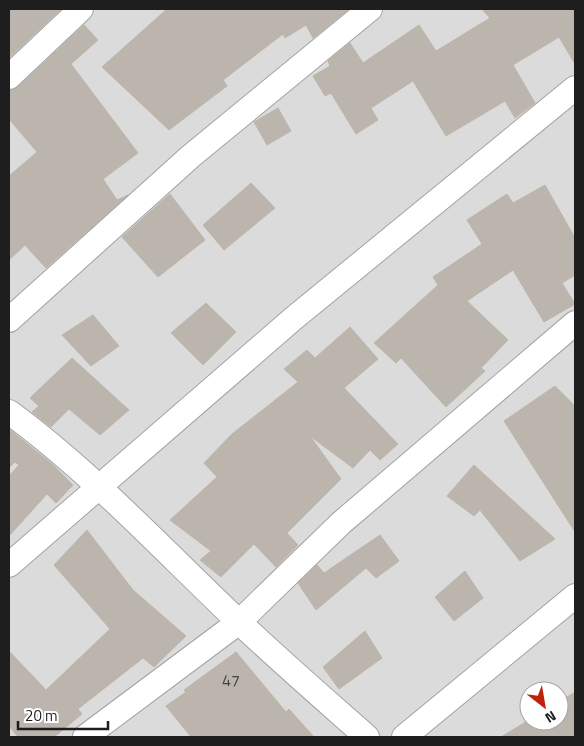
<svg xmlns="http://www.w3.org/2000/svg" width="584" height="746" font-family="'Titillium Web',sans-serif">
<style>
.residential{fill:#dcdbdb;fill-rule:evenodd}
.building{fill:#bbb5ae;stroke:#bfb5a8}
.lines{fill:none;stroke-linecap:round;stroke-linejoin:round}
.street-casing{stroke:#a2a2a2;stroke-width:26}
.street{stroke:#fff;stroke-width:24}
.labels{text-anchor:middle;stroke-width:4.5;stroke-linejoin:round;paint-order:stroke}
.number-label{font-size:16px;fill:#454442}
</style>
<rect width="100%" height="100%" fill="#eeece4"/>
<path class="residential" d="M 9,9 L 575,9 L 575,737 L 9,737 ZM 529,691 L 559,691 L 559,721 L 529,721 Z"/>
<g class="building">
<polygon points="9,9 61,9 9,58"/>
<polygon points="167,9 349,9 313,38 306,25 285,38 283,34 223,80 227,86 169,130 102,67"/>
<polygon points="482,9 575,9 575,64 559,37 513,65 535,103 515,118 505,101 446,136 413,81 371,108 378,120 356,134 331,93 325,96 313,76 330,66 328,61 350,43 363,63 419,25 436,51 490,18"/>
<polygon points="84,25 98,40 71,64 138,153 103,179 117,200 128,195 46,268 25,245 9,260 9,176 37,152 9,119 9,90 18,87"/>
<polygon points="278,108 291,131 267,145 254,122"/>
<polygon points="251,183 275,208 224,250 203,225"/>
<polygon points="545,185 575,238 575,275 562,283 575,304 544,322 513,270 467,301 508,340 481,368 485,371 446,407 401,358 396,363 374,343 438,285 433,277 482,244 467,220 507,194 513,203"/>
<polygon points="170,194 205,240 158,277 122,237"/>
<polygon points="206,303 236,332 203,365 171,333"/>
<polygon points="93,315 119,346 91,366 62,335"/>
<polygon points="350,327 378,359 344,388 398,444 380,460 370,450 353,468 310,436 341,479 287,533 298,545 276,567 254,544 221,577 200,560 211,551 170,520 217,477 204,463 232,434 298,382 284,369 307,350 315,358"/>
<polygon points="72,358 129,410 100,435 69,409 51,427 32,412 39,406 30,398"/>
<polygon points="555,386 575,406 575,532 504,421"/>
<polygon points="9,429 52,464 73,485 56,503 47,494 9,536 9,476 19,465 15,462 9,468"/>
<polygon points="474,465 555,539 520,561 480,510 474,516 447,496"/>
<polygon points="87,530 133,590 186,636 154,667 143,658 78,709 82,714 54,737 18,737 9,726 9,651 46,690 110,629 54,565"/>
<polygon points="380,535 399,561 376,578 366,568 316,610 298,583 317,565 324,573"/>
<polygon points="465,571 483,598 454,621 435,597"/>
<polygon points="365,631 382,658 339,689 323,667"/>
<polygon points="236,652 286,712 289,709 314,737 191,737 166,706 186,692 184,690"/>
<polygon points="575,692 575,737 501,737 529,720 559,721 559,702"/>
</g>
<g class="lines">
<g class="street-casing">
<g id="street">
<polyline points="9,77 81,9"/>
<polyline points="9,320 191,156 370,9"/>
<path d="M 9,412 C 92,473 163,550 238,621 C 280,661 324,699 367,737"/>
<polyline points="9,565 294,318 575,88"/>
<polyline points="85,737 239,622 341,523 575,323"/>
<polyline points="404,737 575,596"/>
</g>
</g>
<use href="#street" class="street"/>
</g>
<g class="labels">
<g class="number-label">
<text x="231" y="686">47</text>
</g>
</g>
<rect width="584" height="746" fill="none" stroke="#1e1e1e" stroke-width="20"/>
<g transform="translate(544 706) rotate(149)"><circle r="24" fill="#ffffff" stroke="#a5a5a5"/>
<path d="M0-4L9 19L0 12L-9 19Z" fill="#bf210d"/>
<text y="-8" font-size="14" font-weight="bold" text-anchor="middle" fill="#1e1e1e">N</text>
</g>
<path d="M18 721v8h90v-8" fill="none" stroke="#1e1e1e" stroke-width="2.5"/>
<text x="25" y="721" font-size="15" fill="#1e1e1e" stroke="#ffffff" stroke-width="4" paint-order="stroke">20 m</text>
</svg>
